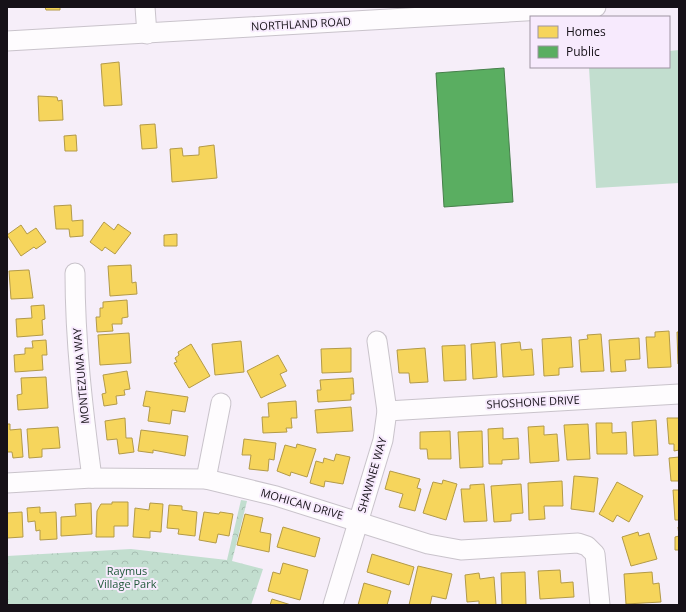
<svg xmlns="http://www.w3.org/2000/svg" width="686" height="612" font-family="'Open Sans',sans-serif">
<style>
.green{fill:#c2decf}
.park{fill:url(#park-crowns)}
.homes{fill:#f6d55c;stroke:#b39a48}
.public{fill:#5aae61;stroke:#467f4b}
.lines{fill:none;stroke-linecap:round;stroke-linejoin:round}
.minor-casing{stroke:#c9c3cb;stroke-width:21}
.minor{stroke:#fefcfe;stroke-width:19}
.labels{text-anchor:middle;stroke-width:4;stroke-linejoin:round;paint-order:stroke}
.street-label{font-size:11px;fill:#161118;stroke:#f7eafd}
.park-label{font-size:11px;fill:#20593a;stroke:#f7eafd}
</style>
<defs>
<pattern id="park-crowns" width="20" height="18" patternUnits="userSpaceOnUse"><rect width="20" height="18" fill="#c2decf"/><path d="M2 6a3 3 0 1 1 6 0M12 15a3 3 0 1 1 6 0" fill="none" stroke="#a6bdb1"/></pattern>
</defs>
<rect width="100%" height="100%" fill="#f6eef9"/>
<polygon class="green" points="679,50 679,183 596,188 589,67 669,67 669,51"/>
<polygon class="park" points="241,500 247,501 232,561 263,569 251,605 7,605 7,556 131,549 227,560"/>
<g class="homes">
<polygon points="45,7 60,7 60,10 46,10"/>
<polygon points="119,62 122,105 104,106 101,64"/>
<polygon points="38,96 57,97 58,101 62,100 63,120 39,121"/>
<polygon points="155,124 157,148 142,149 140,125"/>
<polygon points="76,135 77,151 65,151 64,136"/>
<polygon points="214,145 217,178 172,182 170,149 182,148 183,156 199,155 199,147"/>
<polygon points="71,205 72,221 83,220 83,236 70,237 69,229 56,229 54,206"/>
<polygon points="104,222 114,230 118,224 131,233 115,254 105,247 102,251 90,242"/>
<polygon points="21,225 27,234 36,228 46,242 36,249 34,247 21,256 7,235"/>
<polygon points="177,234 177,246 164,246 164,235"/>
<polygon points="131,265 132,283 136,282 137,294 110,296 108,266"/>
<polygon points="27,270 29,270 33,298 11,299 9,271"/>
<polygon points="127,300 128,317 122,318 122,324 112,324 113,331 97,332 96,317 100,317 100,308 103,308 103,302"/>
<polygon points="44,305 45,319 42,320 43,335 17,337 16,319 32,318 31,306"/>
<polygon points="669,331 671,367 648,368 646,337 655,337 655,332"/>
<polygon points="677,332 679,332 679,364 678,364"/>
<polygon points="129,333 131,363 100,365 98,335"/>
<polygon points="601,334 604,371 581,372 579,340 588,339 587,335"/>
<polygon points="571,337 573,367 559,368 559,375 544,376 542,339"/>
<polygon points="639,338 640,359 625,360 626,371 611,372 609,340"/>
<polygon points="46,340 47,355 42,355 43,370 15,372 14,355 25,354 25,348 33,348 32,341"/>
<polygon points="241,341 244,372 215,375 212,344"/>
<polygon points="495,342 497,377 473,379 471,344"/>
<polygon points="520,342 521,350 532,349 534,375 503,377 501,344"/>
<polygon points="191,344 210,376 189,388 174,363 177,362 175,358 179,355 178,352"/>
<polygon points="465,345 466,380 444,381 442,346"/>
<polygon points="351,348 351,372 322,373 321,349"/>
<polygon points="425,348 428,382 410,383 409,373 399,373 397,350"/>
<polygon points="278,355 287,371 280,374 286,386 261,398 247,371"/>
<polygon points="127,371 130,389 124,390 125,395 116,396 117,404 104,406 102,394 106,393 103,375"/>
<polygon points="46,377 48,408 18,410 17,395 22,394 21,378"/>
<polygon points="353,378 354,394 351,394 351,400 318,402 317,390 321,390 320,380"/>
<polygon points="146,391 188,397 185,412 172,410 170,424 148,421 150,407 143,406"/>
<polygon points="296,401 297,418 291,418 292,428 286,428 287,432 263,433 262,417 269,417 268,403"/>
<polygon points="351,407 353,431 317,433 315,410"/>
<polygon points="125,418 126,438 132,438 134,452 119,454 117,439 107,440 105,421"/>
<polygon points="667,418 679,418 679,450 674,451 674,444 669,444"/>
<polygon points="656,420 658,455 634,456 632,422"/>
<polygon points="596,423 612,423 612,433 626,432 627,454 597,454"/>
<polygon points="7,424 10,424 10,430 21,429 23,457 13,458 12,452 7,452"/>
<polygon points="588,424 590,459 567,460 564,425"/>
<polygon points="544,426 544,435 557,434 559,461 530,463 528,427"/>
<polygon points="58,427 60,448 42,449 42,457 29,458 27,429"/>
<polygon points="503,428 503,439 518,438 519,459 502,460 502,464 489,464 488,429"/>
<polygon points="141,430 188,436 185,456 153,450 153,453 138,451"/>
<polygon points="450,431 451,459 428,459 427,449 420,449 420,432"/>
<polygon points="482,431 483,467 460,468 458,432"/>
<polygon points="244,439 276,443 274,460 269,459 268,471 249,469 251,455 242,455"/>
<polygon points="297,444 316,449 307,477 291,472 290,476 277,471 285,445 296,448"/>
<polygon points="336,454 350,457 343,484 325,481 324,487 310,483 316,461 323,463 324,458 334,461"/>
<polygon points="679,457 679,481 671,481 669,458"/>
<polygon points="390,471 420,479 417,488 421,489 415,511 399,507 403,494 385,489"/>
<polygon points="574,476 598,478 594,512 571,509"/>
<polygon points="443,480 457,484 446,520 423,513 433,482 442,484"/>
<polygon points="562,481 563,506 544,506 545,519 529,520 528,483"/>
<polygon points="617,482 643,496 629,522 617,515 613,522 599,514"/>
<polygon points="484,484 487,521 464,522 461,489 470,489 470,485"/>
<polygon points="521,484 523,513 511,514 511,521 494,522 491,486"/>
<polygon points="673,490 679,490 679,520 675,520"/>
<polygon points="112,502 128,502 128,526 114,526 114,537 96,537 97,511 101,504 112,504"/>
<polygon points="91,503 92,534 61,536 61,517 76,516 75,504"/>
<polygon points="150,503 163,504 161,532 150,531 150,538 133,537 135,508 149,510"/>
<polygon points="169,505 182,506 182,510 197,512 195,536 178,534 179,529 167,528"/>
<polygon points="40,507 40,513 56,512 57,539 40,540 40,530 36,531 35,521 28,522 27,508"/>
<polygon points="22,512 23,537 7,538 7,513"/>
<polygon points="204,512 219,514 220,512 233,514 229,536 218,534 216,543 199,540"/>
<polygon points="245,514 263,518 260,532 271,534 269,552 237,545"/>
<polygon points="283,527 320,538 315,557 277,547"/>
<polygon points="678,527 679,527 679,550 675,550 675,537 679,536"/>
<polygon points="638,532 639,536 649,533 657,559 631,566 622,537"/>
<polygon points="372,554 414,567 409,585 367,572"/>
<polygon points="283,563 308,570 300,600 268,591 273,572 280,574"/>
<polygon points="418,566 452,574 446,599 432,596 430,605 409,605"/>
<polygon points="560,570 561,583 573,582 574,597 540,599 538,571"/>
<polygon points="525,572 526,605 502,605 501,573"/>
<polygon points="652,572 653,584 659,583 661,602 626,604 624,574"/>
<polygon points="479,573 480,579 494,577 496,605 479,605 479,601 467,602 465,575"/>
<polygon points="364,583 391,591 387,605 358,605"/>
<polygon points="272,599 291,605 270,605"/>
</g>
<polygon class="public" points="504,68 513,202 444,207 436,73"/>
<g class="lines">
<g class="minor-casing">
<g id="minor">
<polyline points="145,7 147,34"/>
<polyline points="7,41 596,7"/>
<path d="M 75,273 C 75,342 83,410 92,478"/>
<polyline points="387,411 679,394"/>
<polyline points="206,479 221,403"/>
<polyline points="7,483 92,478 206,479 276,496 428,544 461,550 578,543 587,546 595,554 600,605"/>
<polyline points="333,605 383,440 387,411 377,341"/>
</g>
</g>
<use href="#minor" class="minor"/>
</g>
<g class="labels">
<g class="street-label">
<text transform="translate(301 24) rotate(-3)" y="4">NORTHLAND ROAD</text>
<text transform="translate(81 376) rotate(-95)" y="4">MONTEZUMA WAY</text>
<text transform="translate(533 402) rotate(-3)" y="4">SHOSHONE DRIVE</text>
<text transform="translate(372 475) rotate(-74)" y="4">SHAWNEE WAY</text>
<text transform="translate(302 504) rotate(16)" y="4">MOHICAN DRIVE</text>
</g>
<g class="park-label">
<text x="127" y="575">Raymus<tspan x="127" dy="13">Village Park</tspan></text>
</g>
</g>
<rect width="686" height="612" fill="none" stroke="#161118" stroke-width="16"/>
<rect x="530" y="16" width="140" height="52" fill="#f7eafd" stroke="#9d93a1"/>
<rect x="538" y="26" width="20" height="12" fill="#f6d55c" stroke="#9d93a1"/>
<text x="566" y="36" font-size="12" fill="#161118">Homes</text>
<rect x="538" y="46" width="20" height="12" fill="#5aae61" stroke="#9d93a1"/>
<text x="566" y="56" font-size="12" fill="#161118">Public</text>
</svg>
